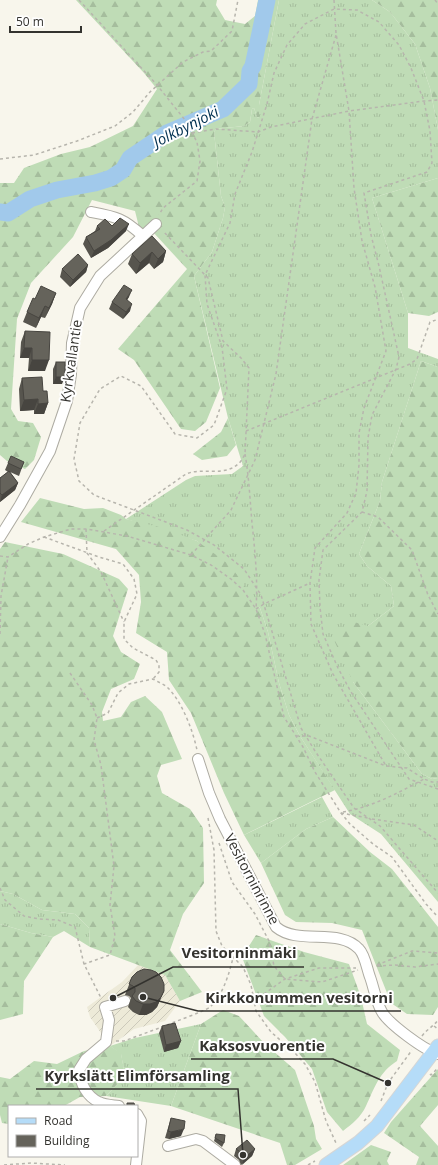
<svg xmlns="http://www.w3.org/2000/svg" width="438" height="1165" font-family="'Open Sans',sans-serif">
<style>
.industrial{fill:url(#industrial-furrows)}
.grass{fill:url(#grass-tufts)}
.forest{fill:url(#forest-firs)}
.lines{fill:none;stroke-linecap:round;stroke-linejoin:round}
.river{stroke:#a1c9eb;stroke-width:17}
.minor-casing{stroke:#adaba2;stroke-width:12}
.major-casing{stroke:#d6d6d5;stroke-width:15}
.path{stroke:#b7b5ad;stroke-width:1.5;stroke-dasharray:3 3;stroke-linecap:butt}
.minor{stroke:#fff;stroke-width:10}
.major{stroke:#b5dcf8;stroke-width:13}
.wall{fill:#57554e}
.shaded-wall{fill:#474540}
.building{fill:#65635b;stroke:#474540}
.labels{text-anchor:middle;stroke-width:4;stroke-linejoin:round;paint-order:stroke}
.street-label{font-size:14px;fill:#34332f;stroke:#fff}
.water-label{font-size:15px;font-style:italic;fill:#003050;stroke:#fff}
.leader{fill:none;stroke:#34332f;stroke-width:1.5}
.callout-dot{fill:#34332f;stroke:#fff;stroke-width:1.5}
.callout-label{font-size:15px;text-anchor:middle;font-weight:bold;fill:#34332f;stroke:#fff;stroke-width:4;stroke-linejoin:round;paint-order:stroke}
</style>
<defs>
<pattern id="industrial-furrows" width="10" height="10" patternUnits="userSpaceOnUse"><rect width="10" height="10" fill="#edead8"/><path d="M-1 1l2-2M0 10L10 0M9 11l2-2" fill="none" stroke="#ccc9ba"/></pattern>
<pattern id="grass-tufts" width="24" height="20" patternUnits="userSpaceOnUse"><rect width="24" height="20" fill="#bfdcb6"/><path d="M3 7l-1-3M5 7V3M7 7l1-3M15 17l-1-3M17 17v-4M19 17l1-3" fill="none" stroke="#a5bd9d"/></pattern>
<pattern id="forest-firs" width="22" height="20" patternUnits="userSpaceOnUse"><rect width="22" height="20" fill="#bfdcb6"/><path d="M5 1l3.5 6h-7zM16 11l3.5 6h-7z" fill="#a5bd9d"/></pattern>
</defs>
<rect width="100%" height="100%" fill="#f8f6ec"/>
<polygon class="industrial" points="139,964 165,975 180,1001 165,1021 134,1029 110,1046 90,1017 87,1007 122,982"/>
<g class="grass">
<polygon points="279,0 372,0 390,12 415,44 430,88 438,130 438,178 372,198 408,313 408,348 438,359 438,367 421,361 382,482 380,501 359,554 367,566 391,586 394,606 368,626 353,682 422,774 432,779 438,778 438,902 381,834 350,814 300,736 289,715 279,683 268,632 260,608 197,541 126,519 186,480 195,476 232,474 243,466 228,418 194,276 212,252 223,218 225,207 221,196 214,132 216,129 244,126 250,122 252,109 254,108 257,117 259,118 259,105"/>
<polygon points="322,797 333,817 306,829 261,863 244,835"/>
<polygon points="0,891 13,894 42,910 75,914 89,928 90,947 64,931 53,937 31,933 0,924"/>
<polygon points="201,1024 171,1106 106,1096 125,1076 121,1054 110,1046 135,1038"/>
</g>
<g class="forest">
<polygon points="76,0 217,0 216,5 225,20 245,24 255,16 258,0 279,0 259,105 259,118 257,117 254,108 252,109 250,122 244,126 216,129 214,132 221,196 225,207 223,218 212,252 194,276 220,388 206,422 195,431 181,429 134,360 118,349 187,269 153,232 139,227 135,211 92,200 73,237 31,283 17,319 11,409 18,421 33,423 41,437 34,460 25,469 7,461 0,455 0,183 14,183 24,168 61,154 90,147 133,126 157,89 144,73"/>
<polygon points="372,0 438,0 438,130 430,88 415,44 390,12"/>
<polygon points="438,178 438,312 429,316 408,313 372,198"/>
<polygon points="421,361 438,367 438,778 432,779 422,774 353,682 334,640 341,635 347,620 368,626 394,606 391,586 367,566 359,554 380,501 382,482"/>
<polygon points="228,418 236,445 227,456 202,460 193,454 221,432"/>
<polygon points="40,498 84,509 103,508 121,515 126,519 163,528 197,541 230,565 260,608 268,632 279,683 289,715 300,736 335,790 244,835 224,793 191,713 169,680 167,652 136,633 141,602 139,575 116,549 21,522"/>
<polygon points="5,542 63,554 119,579 128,589 113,636 121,652 140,664 134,679 111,689 102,712 103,721 121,717 131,702 145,696 162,712 182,759 161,765 157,776 162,793 190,809 203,828 204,883 183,914 170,950 202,992 180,1001 165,975 90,947 89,928 75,914 42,910 13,894 0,891 0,549"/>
<polygon points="333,817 370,852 392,869 438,927 438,1007 433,1015 407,1014 391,1003 362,930 332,923 296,922 285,915 261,863 306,829"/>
<polygon points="0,924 31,933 53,937 24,981 23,1014 0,1020"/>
<path d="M 256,935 L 304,952 L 349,964 L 361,997 L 367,1024 L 400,1050 L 397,1061 C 379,1072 374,1089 366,1106 C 361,1117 352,1124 343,1131 L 327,1112 L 312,1069 L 285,1037 L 264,1016 L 242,957 Z"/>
<polygon points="223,1010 239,1016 264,1043 295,1070 314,1126 316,1139 322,1149 295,1165 287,1165 280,1143 171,1106 201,1024"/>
<polygon points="110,1046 121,1053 125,1076 106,1096 80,1097 64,1106 9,1106 9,1124 2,1123 0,1115 0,1077 10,1079 34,1061 57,1064 84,1051"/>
<polygon points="438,1069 438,1105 420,1126 438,1146 438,1165 416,1165 419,1157 384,1133 391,1122"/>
<polygon points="371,1145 391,1152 387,1161 389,1165 343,1165"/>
</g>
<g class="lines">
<polyline class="river" points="0,212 8,213 30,199 57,190 95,183 111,178 123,170 130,158 167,133 223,109 249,84 250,71 253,66 267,0"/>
<g class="minor-casing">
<g id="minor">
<path d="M 91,212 C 117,217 123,218 143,236"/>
<polyline points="0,537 20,505 50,451 67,401 71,374 72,343 80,308 100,276 156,224"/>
<path d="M 198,759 L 209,793 L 220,819 L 276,927 C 299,946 339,927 359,949 C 365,955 367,969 370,977 C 374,988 376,1002 382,1012 C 389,1024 424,1050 438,1054"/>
<path d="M 119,1106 C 112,1105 105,1105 99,1102 C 87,1097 80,1083 79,1070 L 86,1059 L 106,1042 L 109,1020 L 105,1007 L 125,1001"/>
<polyline points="168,1146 196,1139 203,1141 235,1165"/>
<polyline points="136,1165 141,1121 137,1114"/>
</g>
</g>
<g class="major-casing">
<polyline id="major" points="326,1165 358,1143 377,1126 438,1046"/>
</g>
<g class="path">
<polyline points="79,0 157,85 185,120 197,142 200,161 197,181 163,208 159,215"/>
<polyline points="334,0 336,33 349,111 354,188 362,241 375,287 386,351 364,408 359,433 359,465 356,493 347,513 315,548 310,583 311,624 333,674 386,766"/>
<polyline points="435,0 438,4"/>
<polyline points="192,133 216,129 258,132 271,127 349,111 424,101 438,100"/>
<polyline points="0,159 34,155 77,141 115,126 133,112 150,92 183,62 203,52 211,51 232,31 238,0"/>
<polyline points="246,431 410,364 417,359 430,322 436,320 438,321"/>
<path d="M 245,454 C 249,477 250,500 252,523 C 255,552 258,580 256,609"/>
<polyline points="362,512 378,517 412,550 428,595 438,614"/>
<polyline points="86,529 87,553 101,572 124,622"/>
<path d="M 104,531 L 186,474 C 202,467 224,477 238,464 C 241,462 243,458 245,454 L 249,368 L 241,358 L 223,341 L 208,278 L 205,275 L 163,231"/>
<polyline points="44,537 99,557 123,564 134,579 137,594 124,622 124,639 133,648 156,660 159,665 159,672 153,679"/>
<polyline points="191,555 231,510 255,460 276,374 312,119 336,35"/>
<polyline points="0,556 8,557 28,544 44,537 71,529 86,529 127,536 191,555 211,565 231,579 243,590 256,609 265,634 284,717 303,747 315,772 341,813 350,824 373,844 392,857 426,904 438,917"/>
<polyline points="256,609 264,604 310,583"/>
<polyline points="0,634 1,596 8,557"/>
<polyline points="70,673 92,705 97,718 94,740 101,765 114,866 110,905 115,936 110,955 84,964"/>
<path d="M 97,718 L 108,713 L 118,693 L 129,684 L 153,679 C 158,682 163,684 167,687 C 182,701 193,731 197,750"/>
<polyline points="296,736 309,736 386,766 407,768 424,779 432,782 438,782"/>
<polyline points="438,789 409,779 351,692 338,668 323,634 320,607 319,580 323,550 362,512 367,491 368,438 372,415 396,369 399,357 379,266 371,235 364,193 427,172 432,163 430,131 424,101 411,68 399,45 379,22 357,10 334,9 305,24 287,45 274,73 267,104 252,152 235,194 230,223 205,275 207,304 222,347 227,389 214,425 197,438 175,434 141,386 121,376 100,389 80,423 74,459 79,481 94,495 187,530 214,545 244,569 261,595 301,728 315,751 354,808 380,826 438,893"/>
<path d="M 343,812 C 372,807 398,793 424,779"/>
<polyline points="341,813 368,818"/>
<polyline points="208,818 214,850 216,931 222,946 243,967 251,985 256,1011 271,1032 294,1052 305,1064 315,1082 326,1121 336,1143"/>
<polyline points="372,819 414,825 438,841"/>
<polyline points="219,843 232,882 255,914 269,941 274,966 285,979 322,982 358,970"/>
<polyline points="0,888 5,900 24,916 39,919 58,920 75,927 84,964 101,998"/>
<polyline points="377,965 412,951 438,953"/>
<polyline points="377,966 395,965 415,967 438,964"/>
<polyline points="254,1001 285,979 319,968 356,968"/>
<path d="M 167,1025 C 176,1021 203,1012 210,1007 C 223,995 229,974 233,958"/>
<polyline points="434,1026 438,1029"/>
<path d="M 422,1036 C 427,1029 433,1027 438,1020"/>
<polyline points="116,1041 124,1041 162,1027"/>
<polyline points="430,1074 431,1075 438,1068"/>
<polyline points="381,1101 388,1083 412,1050"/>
<polyline points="364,1121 370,1115"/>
<polyline points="4,1165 31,1163 65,1165"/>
<polyline points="308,1165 315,1161"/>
</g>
<use href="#minor" class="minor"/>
<use href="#major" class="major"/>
</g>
<g class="wall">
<polygon points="97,226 112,226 126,231 108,248 91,258 83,244 86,237 95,231"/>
<polygon points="166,251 163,262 154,269 149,263 136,274 128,264 132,254"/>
<polygon points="88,265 86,272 70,287 60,277 62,269"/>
<polygon points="56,293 52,304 45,318 41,317 36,328 23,322 27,312 35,299"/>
<polygon points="129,297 127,300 130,311 123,319 109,309 112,302"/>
<polygon points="25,331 45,371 28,371 29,358 20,358 21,342"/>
<polygon points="56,362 62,384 53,384 53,369"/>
<polygon points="22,378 43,391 48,403 44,414 34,414 34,410 20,411 19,389"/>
<polygon points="24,462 19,476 10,472 18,483 15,490 0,502 0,478 8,472 5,470 8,463"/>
<polygon points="132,977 164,991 157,1007 152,1012 146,1015 139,1015 133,1012 128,1007 131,998 129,996 125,995"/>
<polygon points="162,1026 181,1041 178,1048 164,1052 159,1033"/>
<polygon points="171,1118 181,1136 169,1139 165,1138"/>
<polygon points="216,1134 224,1143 222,1147 214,1141"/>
<polygon points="236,1149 255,1149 252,1156 241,1165 239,1160 234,1156"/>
</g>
<g class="shaded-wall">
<polygon points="129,224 126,231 108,248 91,258 94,251"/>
<polygon points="166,251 163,262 154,269 158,259"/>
<polygon points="152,252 149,263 136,274 140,263"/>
<polygon points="88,265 86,272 70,287 73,280"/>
<polygon points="132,290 129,297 123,306 126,299"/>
<polygon points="56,293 52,304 45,318 49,308"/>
<polygon points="132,304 130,311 123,319 126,312"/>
<polygon points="45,306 41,317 36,328 39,318"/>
<polygon points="24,348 32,348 29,358 20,358"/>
<polygon points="32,360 49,360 45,371 28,371"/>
<polygon points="56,377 65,377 62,384 53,384"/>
<polygon points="38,399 34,410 20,411 24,400"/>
<polygon points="48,403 44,414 34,414 38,404"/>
<polygon points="18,483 15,490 0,502 2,495"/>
<polygon points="164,991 157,1007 152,1012 146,1015 139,1015 143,1004"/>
<polygon points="181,1041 178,1048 164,1052 166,1045"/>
<polygon points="184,1129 181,1136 169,1139 171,1132"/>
<polygon points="255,1149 252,1156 242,1165 244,1158"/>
</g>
<g class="building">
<polygon points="120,218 129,224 111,240 94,251 86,237 100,229 97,226 105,219 112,226"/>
<polygon points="152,236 166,251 158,259 152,252 140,263 132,254"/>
<polygon points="78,254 88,265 73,280 62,269"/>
<polygon points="124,285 132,290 126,299 132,304 126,312 112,302"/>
<polygon points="41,286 56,293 49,308 45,306 39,318 27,312 33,298 35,299"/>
<polygon points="25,331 50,332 49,360 32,360 32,348 24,348"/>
<rect x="56" y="362" width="9" height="15"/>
<polygon points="42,377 43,391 47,391 48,403 38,404 38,399 24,400 22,378"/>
<polygon points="11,456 24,462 21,469 8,463"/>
<polygon points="9,471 18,483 2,495 0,493 0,478"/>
<polygon points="144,969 151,970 156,972 161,977 164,984 164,991 161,997 156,1002 150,1004 143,1004 136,1001 132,996 135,992 135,988 133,986 129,984 132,977 137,972"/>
<polygon points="175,1023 181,1041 166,1045 162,1026"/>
<polygon points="127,1103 134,1103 135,1106 127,1106"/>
<polygon points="171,1118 185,1121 184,1129 171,1132 168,1131"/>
<polygon points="216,1134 225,1135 224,1143 215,1138"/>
<polygon points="247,1140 255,1149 244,1158 242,1153 236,1149"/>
</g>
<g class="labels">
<g class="street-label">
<text transform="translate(71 361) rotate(-82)" y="5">Kyrkvallantie</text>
<text transform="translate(252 879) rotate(62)" y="5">Vesitorninrinne</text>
</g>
<g class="water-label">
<text transform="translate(186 127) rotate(-27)" y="5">Jolkbynjoki</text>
</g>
</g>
<path class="leader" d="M113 998L173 967H304M143 997L198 1011H401M388 1083L333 1059H191M243 1155L238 1089H36"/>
<g class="callout-dot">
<circle cx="113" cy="998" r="4"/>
<circle cx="143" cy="997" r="4"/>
<circle cx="388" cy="1083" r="4"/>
<circle cx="243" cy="1155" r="4"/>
</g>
<g class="callout-label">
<text x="239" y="958">Vesitorninmäki</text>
<text x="299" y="1003">Kirkkonummen vesitorni</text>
<text x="262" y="1051">Kaksosvuorentie</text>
<text x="137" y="1081">Kyrkslätt Elimförsamling</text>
</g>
<rect x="8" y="1105" width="130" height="52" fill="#ffffff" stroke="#aeadac"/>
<rect x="16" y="1118" width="20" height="6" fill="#b5dcf8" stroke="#aeadac"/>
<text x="44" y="1125" font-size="12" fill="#34332f">Road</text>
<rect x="16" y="1135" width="20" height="12" fill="#65635b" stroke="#aeadac"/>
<text x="44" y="1145" font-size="12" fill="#34332f">Building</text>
<path d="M10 26v6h71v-6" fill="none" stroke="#34332f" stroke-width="2"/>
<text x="16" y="26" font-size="12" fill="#34332f" stroke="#ffffff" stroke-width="3" paint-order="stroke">50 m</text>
</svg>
